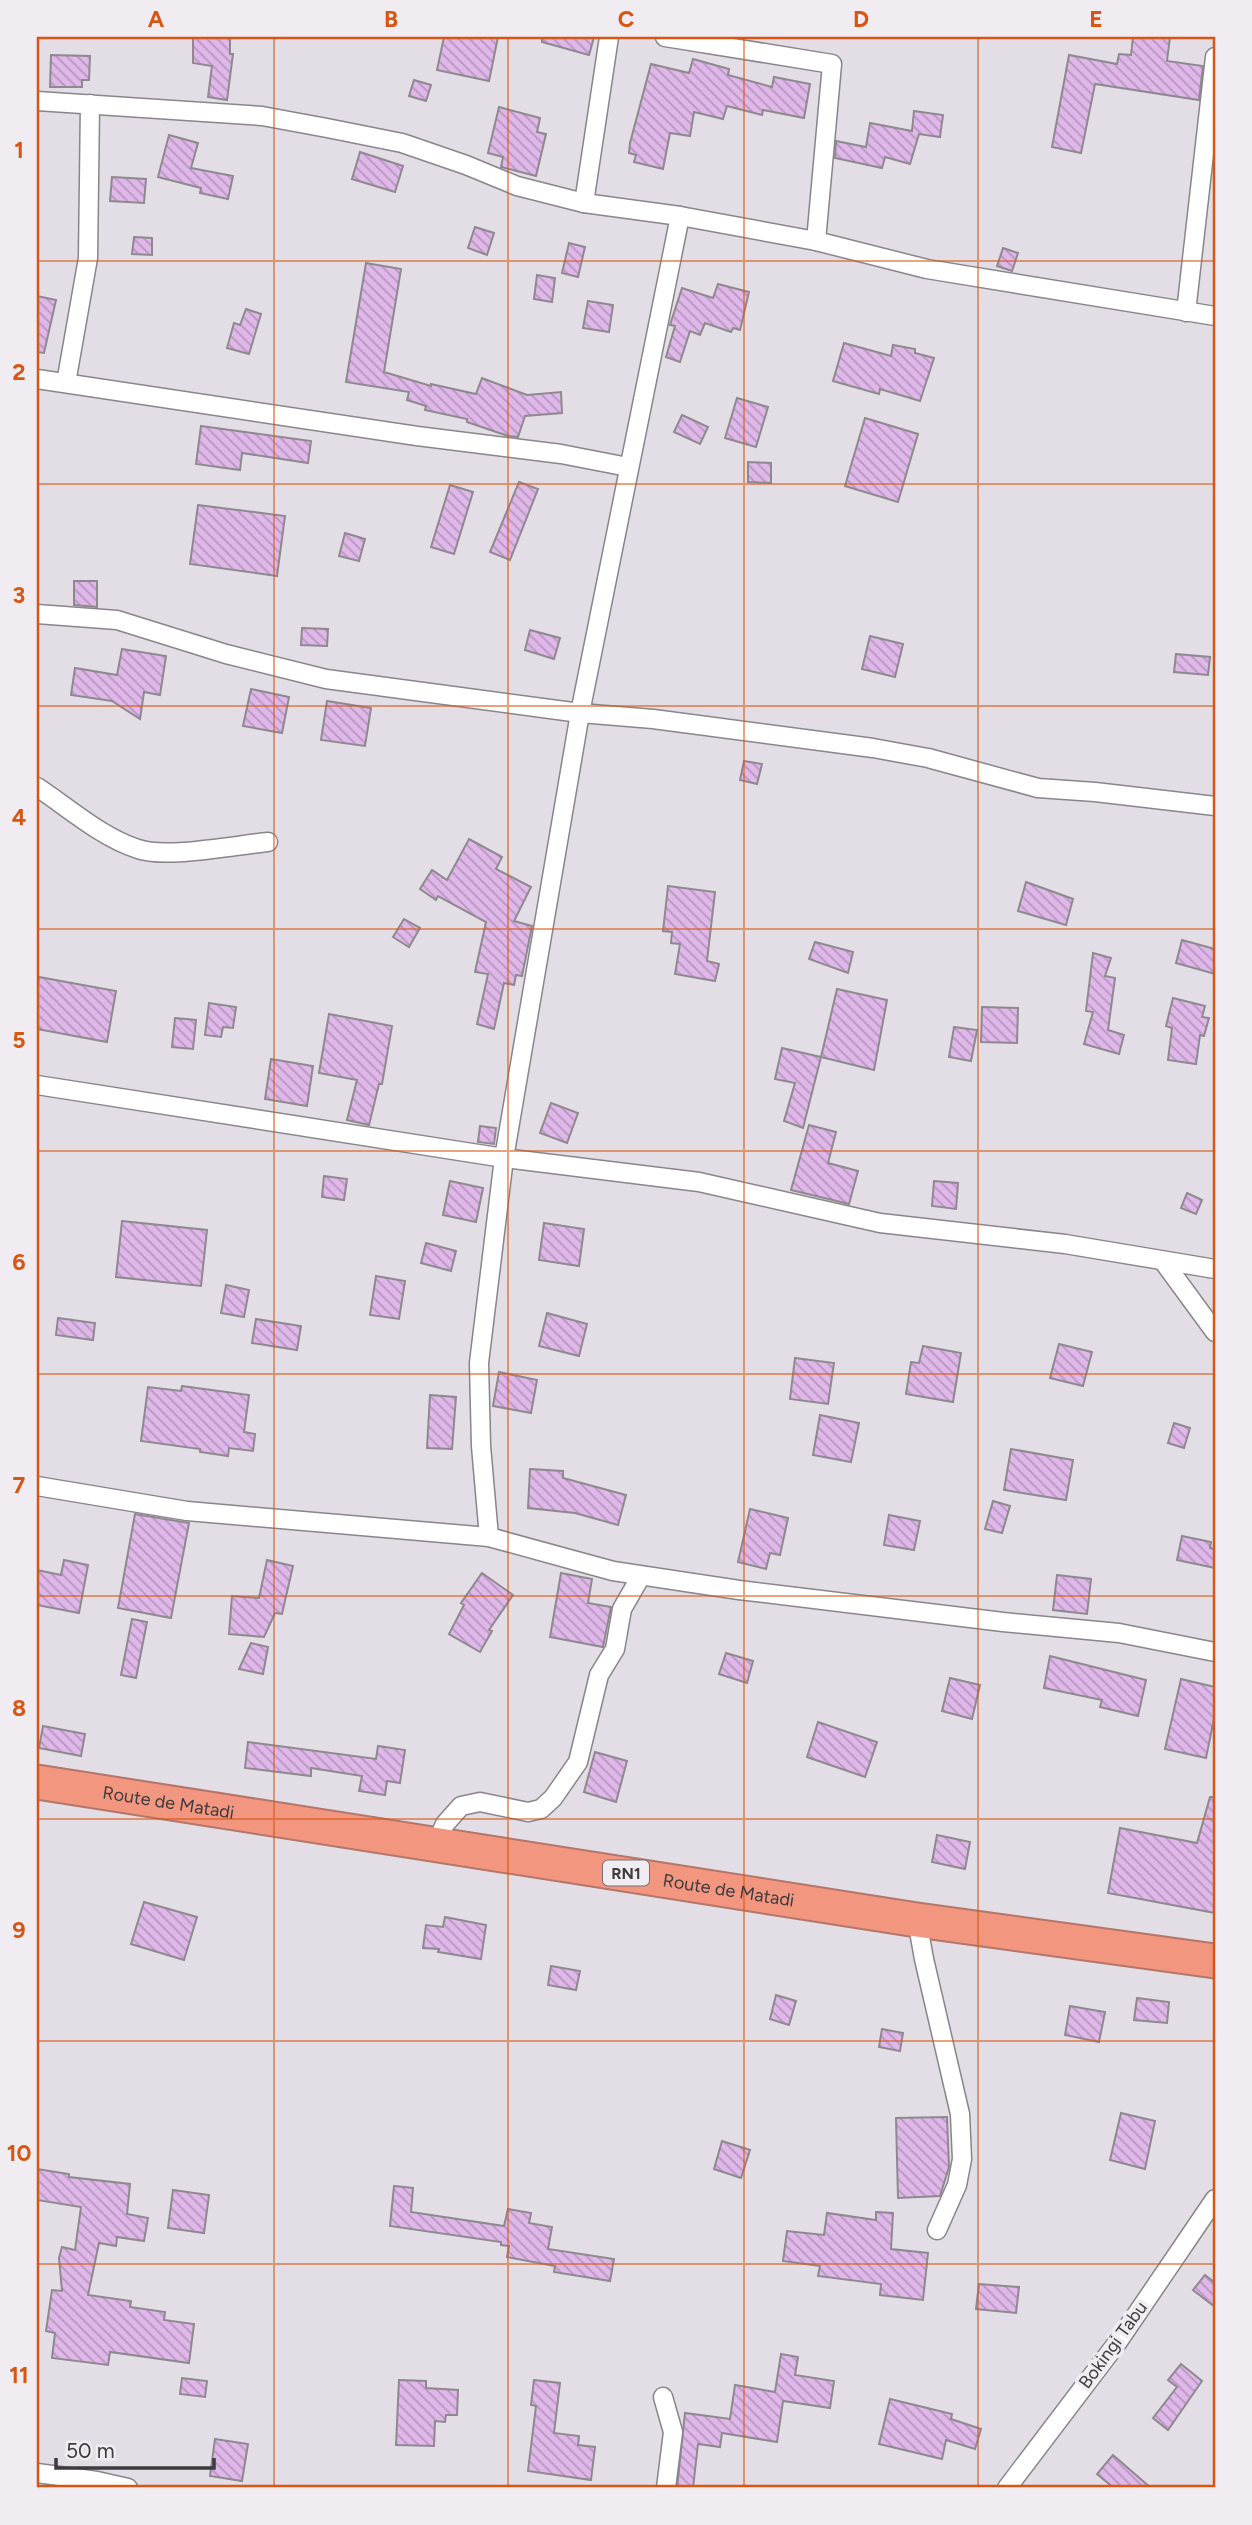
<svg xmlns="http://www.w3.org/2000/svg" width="1252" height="2525" font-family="Figtree,sans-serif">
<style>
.building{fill:url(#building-back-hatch);stroke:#8e898f;stroke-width:2}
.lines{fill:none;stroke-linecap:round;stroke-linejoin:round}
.street-casing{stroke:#8a848b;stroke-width:21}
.highway-casing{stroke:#b37669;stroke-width:37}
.street{stroke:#fff;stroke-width:18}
.highway{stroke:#f29680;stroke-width:33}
.grid{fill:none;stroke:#d75611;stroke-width:2;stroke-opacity:0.55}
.labels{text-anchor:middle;stroke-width:7;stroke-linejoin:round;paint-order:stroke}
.shield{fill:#f1ebf2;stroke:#747074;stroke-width:2}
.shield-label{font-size:16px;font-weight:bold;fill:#3e3b3e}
.street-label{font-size:18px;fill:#3e3b3e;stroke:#f1ebf2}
.neatline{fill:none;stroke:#d75611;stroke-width:2.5}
.grid-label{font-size:23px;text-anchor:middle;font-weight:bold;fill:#d75611}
</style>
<defs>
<pattern id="building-back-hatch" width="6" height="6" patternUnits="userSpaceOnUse" patternTransform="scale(1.75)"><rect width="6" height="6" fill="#dfb7e9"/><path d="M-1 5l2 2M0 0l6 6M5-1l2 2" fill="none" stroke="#b696be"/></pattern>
</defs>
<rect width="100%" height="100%" fill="#e3dee5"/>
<g class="building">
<polygon points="193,37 230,37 230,54 233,54 227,100 208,97 212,66 193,63"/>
<polygon points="444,37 498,37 489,81 437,70"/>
<polygon points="542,37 594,37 589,55 542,42"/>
<polygon points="1133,37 1170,37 1167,61 1203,66 1199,100 1095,84 1081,153 1052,147 1069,55 1117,64 1119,54 1131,55"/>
<polygon points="51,55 90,56 89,80 82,80 82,87 50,87"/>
<polygon points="693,59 729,69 728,75 772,87 774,77 810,84 804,118 763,110 762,115 727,106 723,119 694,112 690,136 670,133 663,169 634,162 636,155 629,153 630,143 651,64 689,73"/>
<polygon points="414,80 431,85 426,101 409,96"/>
<polygon points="499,107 540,118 537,132 546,134 536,176 501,167 503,157 488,153"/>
<polygon points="914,111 943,115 940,137 919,134 910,164 885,157 882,168 835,158 836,141 866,147 870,123 912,131"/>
<polygon points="169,135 198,143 191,168 233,176 228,199 200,193 201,188 158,177"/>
<polygon points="360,152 403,166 395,192 352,179"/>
<polygon points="112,177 146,179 144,203 110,201"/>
<polygon points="475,227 494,233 487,255 468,248"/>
<polygon points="134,237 152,238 152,255 132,254"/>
<polygon points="569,243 585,247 578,277 562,273"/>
<polygon points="1003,248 1018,253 1012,271 997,266"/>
<polygon points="366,263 401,269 384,372 431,386 431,384 476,394 482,378 527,395 561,392 562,413 525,416 518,437 508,436 467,422 467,419 425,410 426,406 407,400 409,392 346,382"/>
<polygon points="537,275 555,278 552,302 534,299"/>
<polygon points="718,284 749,292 740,330 733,328 731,332 705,323 700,335 690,331 680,362 666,357 675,326 670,325 682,288 713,298"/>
<polygon points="37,296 56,300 44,353 37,352"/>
<polygon points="588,301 613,305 609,332 583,328"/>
<polygon points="246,309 261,314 249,354 227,348 234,323 240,325"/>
<polygon points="844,343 891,356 893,345 915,349 915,353 934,358 920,401 880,389 879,394 833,381"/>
<polygon points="737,398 768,407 756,447 725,438"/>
<polygon points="682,415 708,427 700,444 674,432"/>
<polygon points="865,418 918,434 898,502 845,486"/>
<polygon points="201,426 311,441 308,463 242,453 240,470 196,464"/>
<polygon points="748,462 771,463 771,483 748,482"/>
<polygon points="519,482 538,489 510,560 490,552"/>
<polygon points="450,485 473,492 454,554 431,547"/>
<polygon points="198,505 285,516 277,576 190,564"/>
<polygon points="345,533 365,539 359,561 339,556"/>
<polygon points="74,581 97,581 97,607 74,605"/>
<polygon points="302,628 328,629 327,646 301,645"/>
<polygon points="530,630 560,638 554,659 525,650"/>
<polygon points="870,636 903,644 895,677 862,669"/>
<polygon points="122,649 166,656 160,695 144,692 140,719 112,701 71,695 75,668 117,675"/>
<polygon points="1176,654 1210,657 1208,675 1174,672"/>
<polygon points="251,689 289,697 282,733 243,726"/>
<polygon points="327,701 371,708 365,746 321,740"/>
<polygon points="744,761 762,764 757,784 740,780"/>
<polygon points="469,839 502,857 496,869 531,887 514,921 532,926 522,976 516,975 514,985 504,983 494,1029 477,1024 488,974 475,972 486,922 438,896 436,900 420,889 432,870 447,880"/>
<polygon points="1026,882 1073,899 1066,925 1018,911"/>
<polygon points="668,886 715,892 707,961 719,964 715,981 675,974 680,944 671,943 672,932 663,931"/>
<polygon points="404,919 420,928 409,947 393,937"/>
<polygon points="1182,940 1215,949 1215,974 1176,963"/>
<polygon points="815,942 853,952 848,973 809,959"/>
<polygon points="1093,953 1111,958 1105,976 1115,978 1108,1030 1124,1035 1119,1054 1084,1044 1093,1012 1086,1011"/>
<polygon points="39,977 116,991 107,1042 37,1029 37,990"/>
<polygon points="837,989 887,1000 874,1070 821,1057"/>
<polygon points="1173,998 1205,1006 1202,1017 1209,1018 1204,1036 1200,1035 1196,1064 1168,1060 1172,1028 1166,1026"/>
<polygon points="209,1003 236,1007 233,1028 223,1027 221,1037 205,1035"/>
<polygon points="982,1007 1018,1008 1017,1043 981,1042"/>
<polygon points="329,1014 392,1026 382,1084 379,1084 369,1125 347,1120 357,1080 319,1073"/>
<polygon points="175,1018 196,1020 193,1049 172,1047"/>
<polygon points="954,1027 977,1030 971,1061 949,1057"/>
<polygon points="782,1048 821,1057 803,1128 784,1121 795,1083 775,1079"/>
<polygon points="271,1059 313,1066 307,1106 265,1099"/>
<polygon points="551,1103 578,1113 567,1143 540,1133"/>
<polygon points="809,1125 836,1132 828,1163 858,1171 849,1204 791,1190"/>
<polygon points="480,1126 496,1128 494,1144 478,1142"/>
<polygon points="324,1176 347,1179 344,1200 322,1197"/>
<polygon points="450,1181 483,1188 476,1222 443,1215"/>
<polygon points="934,1181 958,1183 956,1209 932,1206"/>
<polygon points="1187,1193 1202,1200 1196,1214 1181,1208"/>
<polygon points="122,1221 207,1230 201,1286 116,1277"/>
<polygon points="544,1223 584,1229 579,1266 539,1260"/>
<polygon points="426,1243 456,1251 451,1271 421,1263"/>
<polygon points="376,1276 405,1281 399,1319 370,1315"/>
<polygon points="226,1285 249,1290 244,1317 221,1313"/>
<polygon points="547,1313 587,1324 579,1356 539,1346"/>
<polygon points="58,1318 95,1323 93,1340 56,1335"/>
<polygon points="256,1319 301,1326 297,1350 252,1343"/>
<polygon points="1059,1344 1092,1352 1083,1386 1050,1378"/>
<polygon points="923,1346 961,1353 953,1402 906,1394 911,1362 919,1363"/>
<polygon points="795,1358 834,1363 828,1404 790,1399"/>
<polygon points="499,1372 537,1380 531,1413 493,1406"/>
<polygon points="182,1386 249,1395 244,1432 255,1434 253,1451 229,1448 228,1456 200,1452 200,1449 141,1441 148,1387 181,1391"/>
<polygon points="430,1395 456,1397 452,1449 427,1448"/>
<polygon points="820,1415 859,1423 851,1462 813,1455"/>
<polygon points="1174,1423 1190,1428 1184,1448 1168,1443"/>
<polygon points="1011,1449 1073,1460 1066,1500 1004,1490"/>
<polygon points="530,1469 563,1471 563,1478 626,1495 618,1525 575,1513 528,1508"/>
<polygon points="993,1501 1010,1506 1002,1533 985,1529"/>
<polygon points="750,1509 788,1518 780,1555 770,1553 766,1569 738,1562"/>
<polygon points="135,1514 189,1523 171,1618 118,1608"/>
<polygon points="889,1515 920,1521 914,1550 884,1545"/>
<polygon points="1182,1536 1211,1542 1210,1548 1215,1549 1215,1568 1177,1560"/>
<polygon points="64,1560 88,1565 79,1613 37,1605 37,1570 61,1575"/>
<polygon points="267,1560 293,1566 282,1614 275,1613 264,1637 229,1634 232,1596 259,1598"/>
<polygon points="482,1573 513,1595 489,1630 492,1631 480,1652 449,1634 464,1605 461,1603"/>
<polygon points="561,1573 592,1579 588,1603 611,1607 603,1647 550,1637"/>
<polygon points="1057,1575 1091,1579 1087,1614 1053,1610"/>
<polygon points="132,1619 147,1622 136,1678 121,1675"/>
<polygon points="251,1643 268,1647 263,1674 239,1669"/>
<polygon points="726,1653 753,1661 747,1683 719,1674"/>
<polygon points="1050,1656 1146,1680 1138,1716 1100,1707 1102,1700 1044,1688"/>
<polygon points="950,1678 980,1685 972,1719 942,1711"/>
<polygon points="1181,1679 1215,1687 1215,1714 1206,1758 1165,1749"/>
<polygon points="818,1722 877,1742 865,1777 807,1757"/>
<polygon points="43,1726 85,1734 81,1756 39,1748"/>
<polygon points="248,1742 376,1759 378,1746 405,1750 400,1783 387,1781 385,1795 359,1791 362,1776 311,1768 311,1776 245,1768"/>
<polygon points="595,1752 627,1761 616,1802 584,1792"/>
<polygon points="1210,1797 1215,1797 1215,1913 1108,1893 1120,1828 1197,1843"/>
<polygon points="937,1835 970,1842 965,1869 932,1862"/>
<polygon points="144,1902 197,1917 184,1960 131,1944"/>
<polygon points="445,1917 486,1925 481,1959 438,1952 439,1949 423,1948 426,1925 443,1927"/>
<polygon points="551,1966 580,1971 576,1990 548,1985"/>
<polygon points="776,1995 796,2001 789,2025 770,2019"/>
<polygon points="1137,1998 1169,2002 1167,2023 1134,2020"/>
<polygon points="1070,2006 1105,2012 1099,2042 1065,2035"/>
<polygon points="882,2029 903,2033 900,2051 879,2047"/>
<polygon points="1121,2113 1155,2121 1145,2169 1110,2160"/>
<polygon points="947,2117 949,2167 940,2196 898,2198 896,2118"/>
<polygon points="722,2141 750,2150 741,2178 714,2169"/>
<polygon points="37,2169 69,2174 69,2177 130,2184 127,2214 148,2218 144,2241 117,2237 116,2246 99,2243 88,2295 131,2301 130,2307 165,2312 164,2320 194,2324 189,2363 110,2352 108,2365 52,2358 55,2333 46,2331 52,2290 62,2291 59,2258 62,2247 75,2250 81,2207 37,2200"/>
<polygon points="394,2186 413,2188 411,2212 504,2226 508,2209 531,2213 529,2223 552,2227 548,2249 614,2259 610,2281 554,2272 555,2266 507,2257 509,2246 501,2245 501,2242 390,2226"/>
<polygon points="173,2190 209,2195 204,2233 168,2228"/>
<polygon points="876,2212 893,2213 891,2249 928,2253 923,2300 880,2295 881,2284 818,2276 820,2266 783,2261 787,2231 824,2235 827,2213 876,2220"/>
<polygon points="1205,2275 1215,2283 1215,2307 1193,2290"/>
<polygon points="979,2284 1019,2287 1016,2313 976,2309"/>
<polygon points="781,2354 798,2357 795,2375 834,2381 830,2408 783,2401 777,2442 722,2433 720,2447 698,2444 693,2488 677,2488 685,2413 730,2419 735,2385 775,2392"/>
<polygon points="1181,2364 1202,2381 1168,2430 1153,2418 1177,2387 1168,2380"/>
<polygon points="182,2378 207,2381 205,2397 180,2394"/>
<polygon points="399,2380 426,2381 426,2388 458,2390 457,2415 446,2415 445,2422 435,2421 434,2446 396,2445"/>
<polygon points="534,2380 560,2383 554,2433 579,2436 578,2445 595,2447 591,2480 528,2471 536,2406 531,2405"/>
<polygon points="890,2399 952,2414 951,2419 981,2429 975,2449 946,2440 942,2459 879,2444"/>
<polygon points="215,2439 248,2444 242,2481 210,2476"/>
<polygon points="1113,2455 1151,2488 1114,2488 1097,2474"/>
</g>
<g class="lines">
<g class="street-casing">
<g id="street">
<polyline points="665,37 832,64 816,241"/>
<polyline points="37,101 262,116 327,128 402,143 466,165 517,186 584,203 680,216 816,241 927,269 1215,316"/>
<polyline points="584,203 609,37"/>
<polyline points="1186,312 1215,57"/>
<polyline points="37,379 417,436 561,454 628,467"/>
<polyline points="66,383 88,258 90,104"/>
<polyline points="37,614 117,620 226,654 326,679 580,713 653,719 873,748 928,758 1038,788 1095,792 1215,806"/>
<path d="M 37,787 C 69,808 101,837 138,849 C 166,859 236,845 268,842"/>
<polyline points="37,1085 504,1158 699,1182 880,1223 1065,1244 1215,1269"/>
<polyline points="1163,1261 1215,1332"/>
<polyline points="37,1486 187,1511 489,1537 613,1571 739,1590 1003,1622 1119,1633 1215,1652"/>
<polyline points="489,1537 481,1446 479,1363 504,1158 580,713 680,216"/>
<polyline points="436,1844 445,1824 461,1806 480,1802 528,1812 541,1809 553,1798 578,1762 599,1675 615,1649 622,1609 641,1576"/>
<polyline points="917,1920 924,1959 960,2114 962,2159 957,2185 937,2230"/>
<polyline points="663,2397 673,2432 666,2488"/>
<polyline points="37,2473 97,2481 128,2488"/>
<polyline points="1007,2488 1117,2343 1215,2199"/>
</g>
</g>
<g class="highway-casing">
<g id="highway">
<path id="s1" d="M 37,1782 L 917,1920 L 1215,1961"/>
</g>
</g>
<use href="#street" class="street"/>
<use href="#highway" class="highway"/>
</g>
<path class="grid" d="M 274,37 L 274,2488M 508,37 L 508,2488M 744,37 L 744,2488M 978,37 L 978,2488M 37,261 L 1215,261M 37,484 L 1215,484M 37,706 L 1215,706M 37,929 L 1215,929M 37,1151 L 1215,1151M 37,1374 L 1215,1374M 37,1596 L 1215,1596M 37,1819 L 1215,1819M 37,2041 L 1215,2041M 37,2264 L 1215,2264"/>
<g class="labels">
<rect class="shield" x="603" y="1860.5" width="46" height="25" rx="5"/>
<g class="shield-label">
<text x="626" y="1879">RN1</text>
</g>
<g class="street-label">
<text dy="6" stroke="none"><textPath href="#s1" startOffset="133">Route de Matadi</textPath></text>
<text dy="6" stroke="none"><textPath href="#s1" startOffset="700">Route de Matadi</textPath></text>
<text transform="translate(1113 2345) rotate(-54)" y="6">Bokingi Tabu</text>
</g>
</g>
<rect width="1252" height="2525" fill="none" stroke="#f1ebf2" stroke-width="77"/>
<path d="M56 2458v10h158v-10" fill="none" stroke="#3e3b3e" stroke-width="3.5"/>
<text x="66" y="2458" font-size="21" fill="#3e3b3e" stroke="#f1ebf2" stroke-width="5" paint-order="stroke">50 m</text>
<rect x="38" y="38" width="1176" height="2448" class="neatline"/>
<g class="grid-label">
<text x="156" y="27">A</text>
<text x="391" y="27">B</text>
<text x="626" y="27">C</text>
<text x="861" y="27">D</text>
<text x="1096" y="27">E</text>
<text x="19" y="158">1</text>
<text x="19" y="380">2</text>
<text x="19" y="603">3</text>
<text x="19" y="825">4</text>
<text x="19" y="1048">5</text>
<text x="19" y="1270">6</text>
<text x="19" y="1493">7</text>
<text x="19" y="1716">8</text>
<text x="19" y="1938">9</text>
<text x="19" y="2161">10</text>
<text x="19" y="2383">11</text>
</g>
</svg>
